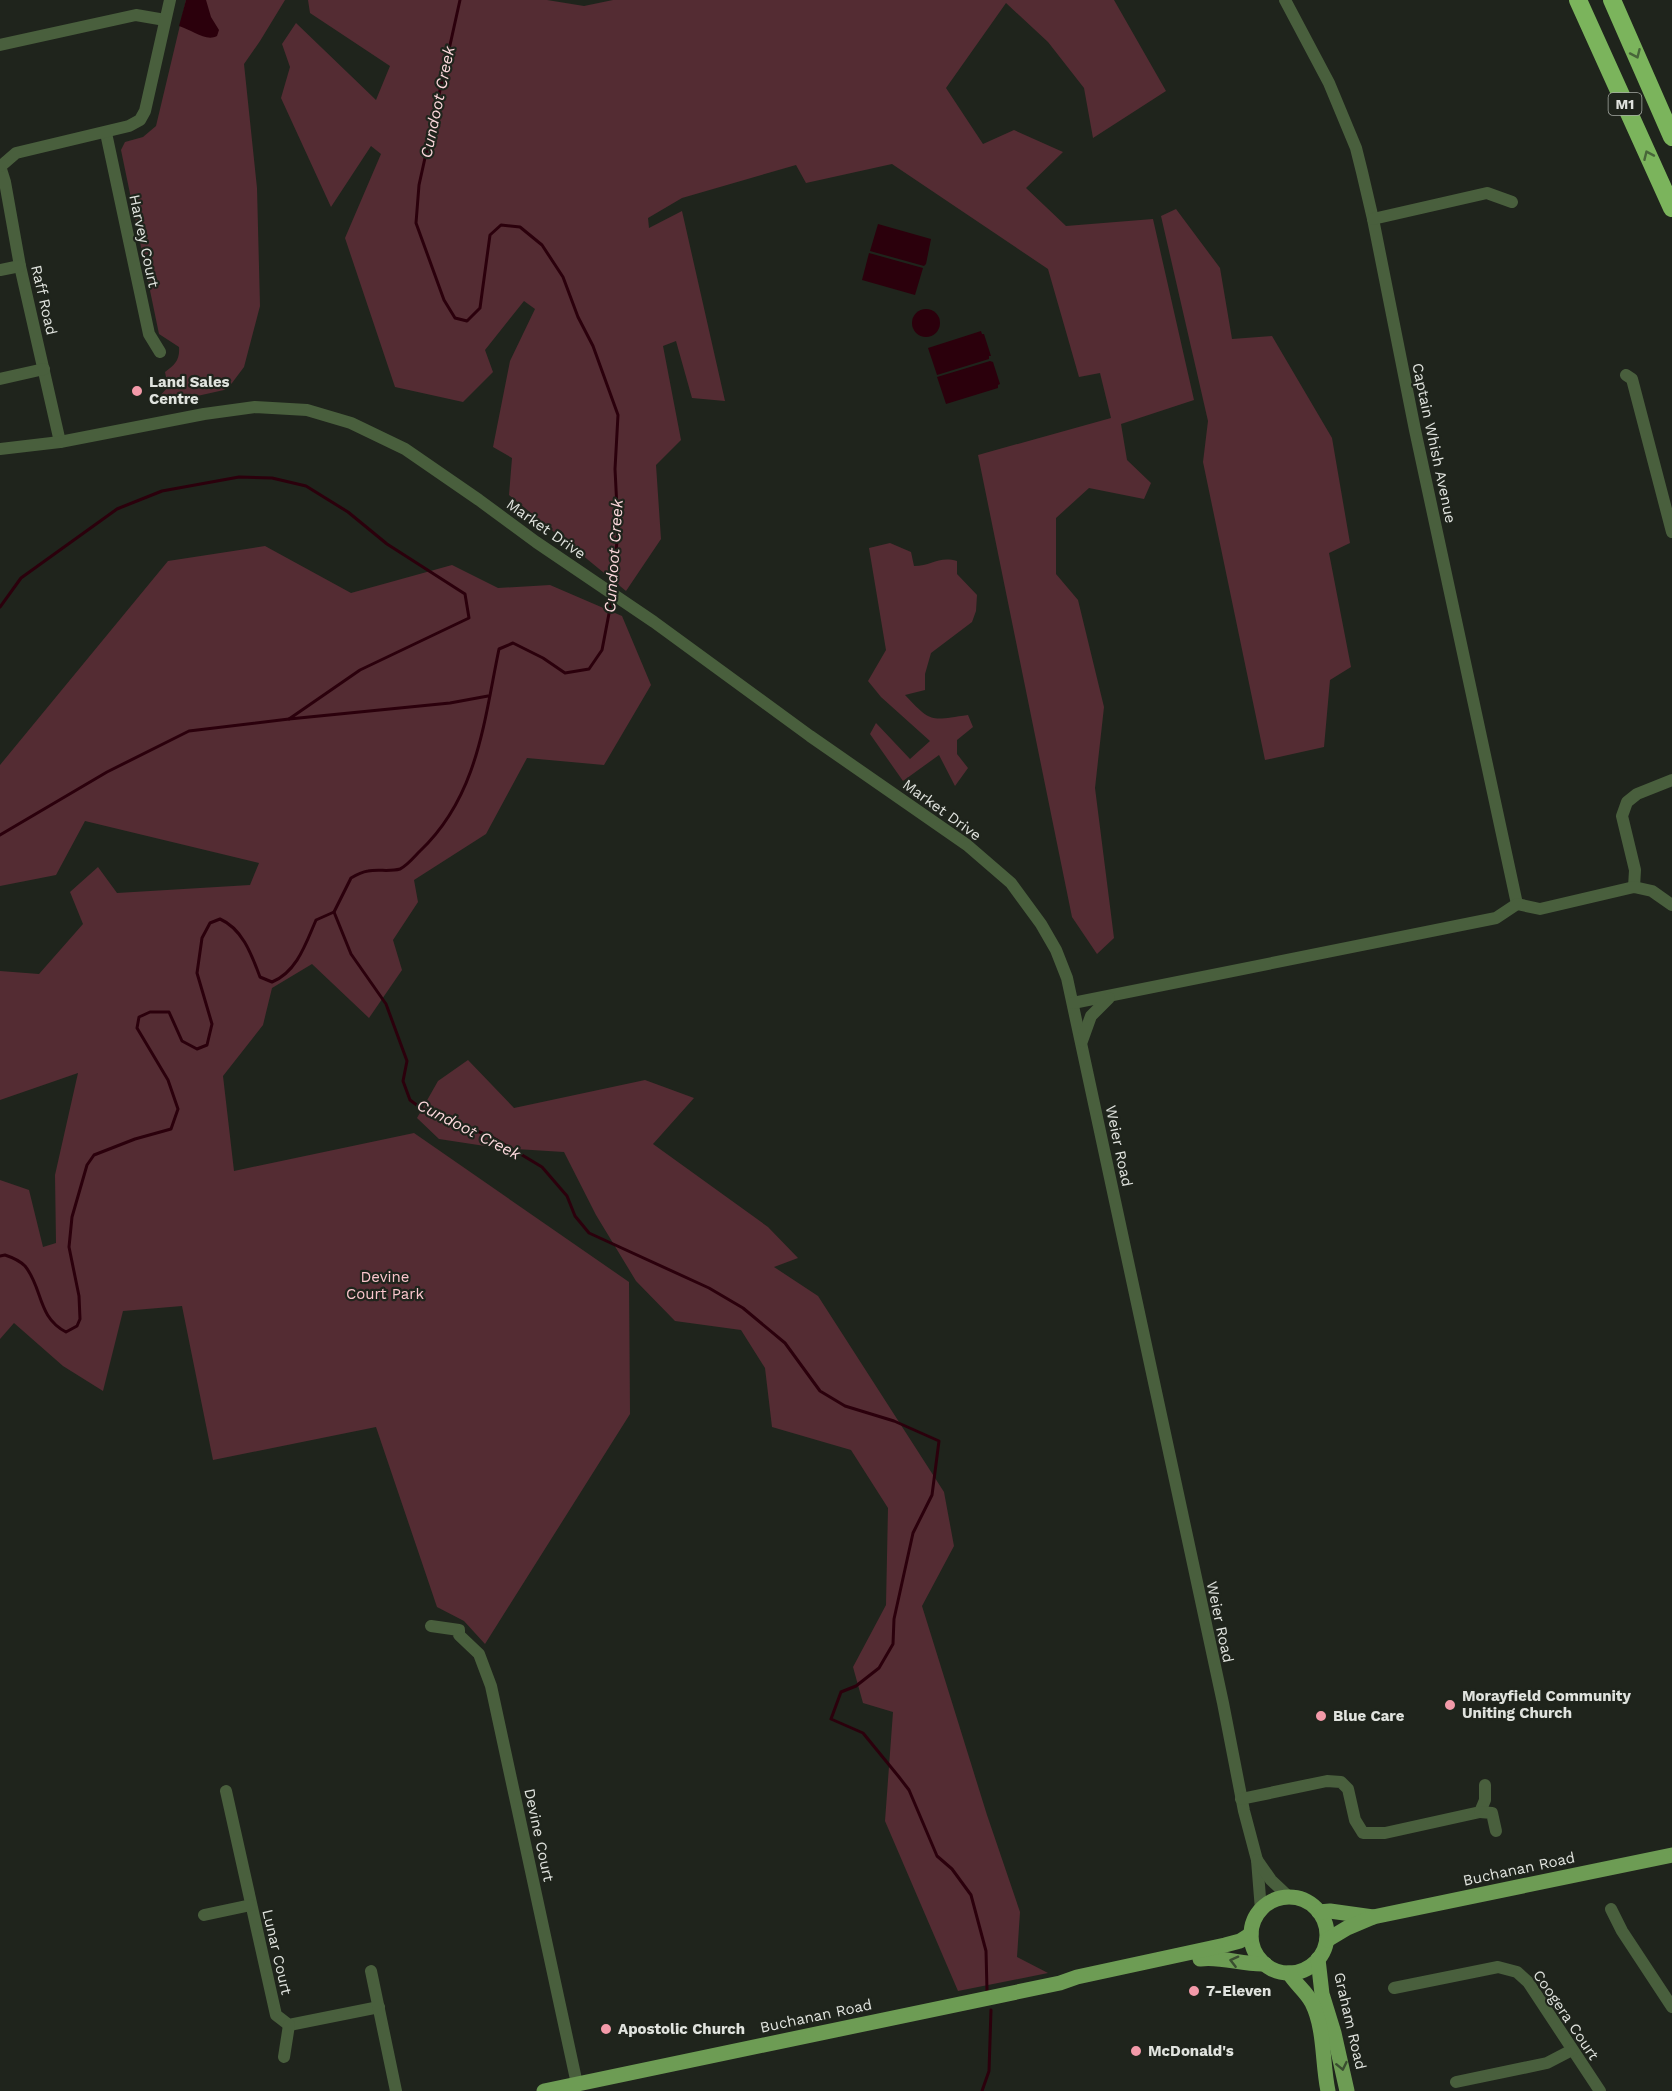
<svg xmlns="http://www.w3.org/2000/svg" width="1672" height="2091" font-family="'Work Sans',sans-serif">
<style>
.green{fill:#542c33}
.water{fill:#2b000c}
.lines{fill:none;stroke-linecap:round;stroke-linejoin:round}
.stream{stroke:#2b000c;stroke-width:3}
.minor{stroke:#495f3d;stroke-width:12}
.major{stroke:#6d9c54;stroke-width:15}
.highway{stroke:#7bb45c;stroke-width:18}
.oneway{stroke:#486539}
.oneway2{stroke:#3a4e30}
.poi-dot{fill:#f39aa9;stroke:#1f241c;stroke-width:2}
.labels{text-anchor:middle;stroke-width:4.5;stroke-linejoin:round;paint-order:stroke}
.shield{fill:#1f241c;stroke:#a6aaa4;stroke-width:1.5}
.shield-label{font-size:14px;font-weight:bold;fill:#e0e3de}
.street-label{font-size:15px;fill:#e0e3de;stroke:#1f241c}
.poi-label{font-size:15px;font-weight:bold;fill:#e0e3de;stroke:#1f241c;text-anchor:start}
.park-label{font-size:15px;fill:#fbc6cd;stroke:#1f241c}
.water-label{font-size:16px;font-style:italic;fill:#fcd8dc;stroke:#1f241c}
</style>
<rect width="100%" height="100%" fill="#1f241c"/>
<g class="green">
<path d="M 186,0 L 285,0 L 260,41 L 244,64 L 257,188 L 260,306 L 244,367 L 229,387 L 224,390 L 157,405 L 158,398 L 168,387 L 165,372 C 175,365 180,360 179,347 L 159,334 L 121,150 L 125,142 L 143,137 L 156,126 Z"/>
<polygon points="308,0 547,0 584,6 613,0 1114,0 1166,91 1093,138 1084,88 1048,42 1006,3 946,88 983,144 1014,130 1063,152 1026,188 1066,226 1153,219 1194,400 1121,424 1127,460 1151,483 1144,499 1089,488 1056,518 1056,574 1078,600 1104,707 1095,788 1114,938 1097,954 1072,917 978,455 1111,418 1100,373 1079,377 1048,269 892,164 806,183 796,165 682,198 648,218 649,228 682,211 725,401 692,398 676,341 663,346 681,440 656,465 661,539 626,591 509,495 512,458 493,447 510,361 535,309 524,301 485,350 493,372 463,402 395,387 345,238 381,154 371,146 331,207 281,98 290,67 282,44 296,23 376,100 390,66 310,13"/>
<polygon points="1176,209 1220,268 1232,339 1272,336 1332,438 1350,543 1329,553 1351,667 1330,680 1324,747 1265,760 1203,462 1208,421 1161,216"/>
<path d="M 890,543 L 911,552 L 914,566 C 932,566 938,556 957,561 L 957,574 L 977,595 L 976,611 L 972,622 L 931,653 L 925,674 L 925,690 L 905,695 C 932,724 931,720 968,715 L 973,727 L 957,740 L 957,754 L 968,768 L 955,786 L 939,755 L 903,781 L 870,734 L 876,723 L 910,759 L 930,741 L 881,697 L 868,681 L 886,650 L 869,548 Z"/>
<polygon points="265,546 351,593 452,565 498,588 550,585 622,616 651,685 604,765 527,758 486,834 414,880 418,902 393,940 402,970 369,1018 312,964 272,988 263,1025 223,1076 234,1171 414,1133 629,1282 630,1414 485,1644 464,1621 437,1607 376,1427 213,1460 182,1306 123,1311 103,1391 63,1366 14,1323 0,1339 0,1180 29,1190 43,1247 56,1243 55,1175 78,1073 0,1100 0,971 39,974 83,924 70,892 98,867 117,893 250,885 259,863 85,821 56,875 0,886 0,765 168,561"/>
<polygon points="468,1060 514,1108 645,1080 694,1098 653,1144 768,1227 798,1258 774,1267 818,1296 944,1492 954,1546 922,1606 987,1815 1020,1912 1017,1957 1048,1973 958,1991 885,1821 893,1712 863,1703 853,1667 886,1605 888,1508 851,1450 772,1427 765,1368 741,1330 675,1321 636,1281 596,1215 564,1152 498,1148 439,1139 417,1118 438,1081"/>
</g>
<g class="water">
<path d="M 186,0 L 206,0 L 211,17 L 219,30 L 217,36 C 206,42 192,30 179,26 Z"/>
<polygon points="878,224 931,239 926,264 924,266 870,251"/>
<polygon points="869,253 923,268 915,295 862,280"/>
<circle cx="926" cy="323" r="14"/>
<polygon points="981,331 982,334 984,334 991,356 989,356 989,359 937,375 928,348"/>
<polygon points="990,361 993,362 1000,384 998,385 998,388 946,404 937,377"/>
</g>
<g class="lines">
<g class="stream">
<polyline points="460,0 419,185 416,223 444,300 455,318 467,321 480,308 490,235 501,225 520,227 542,245 563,277 578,317 593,346 618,415 615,469 618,528 613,591"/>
<path d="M 612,598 L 602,650 L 589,669 L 565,673 L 543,658 L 513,643 L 499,649 C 484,721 478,796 420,851 C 415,856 407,866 400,869 C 390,872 378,869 368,871 C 362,872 356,875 351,878 L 334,912 L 351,954 L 386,1004 L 407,1061 L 403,1081 L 410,1100 L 422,1109 L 492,1137 L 542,1167 L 567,1196 L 575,1216 L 589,1233 L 709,1288 L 743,1308 L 785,1343 L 820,1391 L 845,1406 L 894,1421 L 939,1441 L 932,1495 L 913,1533 L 894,1619 L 893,1644 L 879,1668 L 856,1686 L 841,1692 L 831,1719 L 863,1733 L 899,1777 L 909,1790 L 937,1856 L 952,1869 L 971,1895 L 986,1951 L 987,1990"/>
<polyline points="0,607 21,578 117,509 162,491 239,477 272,478 306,486 348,512 387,544 465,594 469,618 360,670 289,719"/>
<polyline points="0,835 107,772 189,731 289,719 450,703 488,696"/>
<path d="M 0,1256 L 5,1255 C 11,1257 20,1261 25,1266 C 43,1288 37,1317 66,1332 L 77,1326 L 80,1319 L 79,1296 L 69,1247 L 72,1217 L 87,1165 L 94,1155 L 135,1139 L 171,1129 L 178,1109 L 168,1080 L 137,1028 L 139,1017 L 150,1012 L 169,1012 L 182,1041 L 197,1049 L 207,1045 L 212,1024 L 197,973 L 202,938 L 210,923 L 220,919 C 243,929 252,956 260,977 L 272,982 C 297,972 306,943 316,920 L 334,912"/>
<polyline points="982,2091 989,2071 991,2010"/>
</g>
<g class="minor">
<polyline points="1285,0 1329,83 1356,148 1362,172 1373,219 1415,430 1517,904"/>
<polyline points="0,45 136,15 165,20"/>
<polyline points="106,133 149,334 160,352"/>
<polyline points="0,166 5,182 20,266 60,442"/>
<polyline points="1,166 16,153 129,126 140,120 145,111 170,0"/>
<polyline points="1373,219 1487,193 1512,202"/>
<polyline points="0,270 20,266"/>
<polyline points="1626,375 1632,379 1672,532"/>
<polyline points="0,379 44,369"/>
<polyline points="0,449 60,442 204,414 255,407 307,410 351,423 405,449 479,500 536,542 654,622 810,736 967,845 1011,883 1041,924 1056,950 1067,978 1223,1703 1244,1811 1257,1860 1261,1910"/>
<polyline points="1634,887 1635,870 1622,816 1627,802 1637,794 1672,780"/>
<polyline points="1073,1003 1496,918 1517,904 1540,909 1634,887 1652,891 1672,905"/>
<polyline points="1082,1041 1091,1016 1109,998"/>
<polyline points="431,1626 459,1630 459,1635 479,1654 491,1686 577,2084"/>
<polyline points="226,1791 276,2015 289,2025 379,2007"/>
<polyline points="1241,1799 1327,1781 1341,1782 1348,1789 1355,1820 1363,1833 1385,1833 1480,1812 1485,1800 1485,1785"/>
<polyline points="1480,1812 1492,1813 1496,1831"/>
<polyline points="1257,1860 1271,1880 1289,1897"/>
<polyline points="1611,1909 1622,1931 1672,2007"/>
<polyline points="204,1915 251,1905"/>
<polyline points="371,1971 396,2091"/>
<polyline points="1394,1988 1498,1967 1517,1972 1528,1982 1600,2091"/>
<polyline points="284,2057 289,2025"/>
<polyline points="1456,2082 1547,2063 1572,2050"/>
</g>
<g class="major">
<circle cx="1289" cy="1935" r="38"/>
<polyline points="1319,1912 1330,1911 1373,1917"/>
<polyline points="1327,1940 1347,1928 1373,1917 1672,1855"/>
<path d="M 1200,1959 C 1222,1956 1242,1965 1265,1964"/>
<polyline points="1318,1959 1322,1994 1334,2033 1347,2091"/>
<path d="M 1289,1973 C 1295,1984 1306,1991 1312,2003 C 1325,2029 1322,2063 1328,2091"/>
<polyline points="544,2091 1060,1983 1077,1977 1225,1945 1240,1941 1251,1934"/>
</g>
<g class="highway">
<polyline points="1578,0 1672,208"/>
<polyline points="1612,0 1672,137"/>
</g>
</g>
<defs><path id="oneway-chevron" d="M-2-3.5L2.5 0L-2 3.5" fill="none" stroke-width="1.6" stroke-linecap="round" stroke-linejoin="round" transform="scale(1.5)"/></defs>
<g class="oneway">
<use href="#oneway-chevron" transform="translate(1636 54) rotate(66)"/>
<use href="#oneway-chevron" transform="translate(1648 155) rotate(-114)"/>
</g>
<g class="oneway2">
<use href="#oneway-chevron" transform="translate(1234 1961) rotate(-166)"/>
<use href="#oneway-chevron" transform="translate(1342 2066) rotate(78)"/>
</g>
<g class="poi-dot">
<circle cx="137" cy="391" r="6"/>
<circle cx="1450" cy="1705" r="6"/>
<circle cx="1321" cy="1716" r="6"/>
<circle cx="1194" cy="1991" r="6"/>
<circle cx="606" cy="2029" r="6"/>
<circle cx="1136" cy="2051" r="6"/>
</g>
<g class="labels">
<rect class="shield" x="1608.5" y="93" width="33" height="22" rx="4.5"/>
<g class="shield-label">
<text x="1625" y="109">M1</text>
</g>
<g class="street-label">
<text transform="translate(144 241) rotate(78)" y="5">Harvey Court</text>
<text transform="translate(44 300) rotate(77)" y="5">Raff Road</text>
<text transform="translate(1434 443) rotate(78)" y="5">Captain Whish Avenue</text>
<text transform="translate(546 529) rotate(35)" y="5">Market Drive</text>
<text transform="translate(942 810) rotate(36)" y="5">Market Drive</text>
<text transform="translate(1119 1146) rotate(78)" y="5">Weier Road</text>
<text transform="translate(1220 1622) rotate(78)" y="5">Weier Road</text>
<text transform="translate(539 1835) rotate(78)" y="5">Devine Court</text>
<text transform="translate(1519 1869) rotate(-12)" y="5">Buchanan Road</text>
<text transform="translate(277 1952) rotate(77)" y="5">Lunar Court</text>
<text transform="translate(1566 2015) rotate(56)" y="5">Coogera Court</text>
<text transform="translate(816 2016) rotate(-12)" y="5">Buchanan Road</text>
<text transform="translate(1350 2021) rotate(77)" y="5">Graham Road</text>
</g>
<g class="poi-label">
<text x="149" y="387">Land Sales<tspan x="149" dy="17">Centre</tspan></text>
<text x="1462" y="1701">Morayfield Community<tspan x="1462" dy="17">Uniting Church</tspan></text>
<text x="1333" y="1721">Blue Care</text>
<text x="1206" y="1996">7-Eleven</text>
<text x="618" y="2034">Apostolic Church</text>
<text x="1148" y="2056">McDonald's</text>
</g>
<g class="park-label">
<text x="385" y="1282">Devine<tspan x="385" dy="17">Court Park</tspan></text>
</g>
<g class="water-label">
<text transform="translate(437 102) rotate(-78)" y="6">Cundoot Creek</text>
<text transform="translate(613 556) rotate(-86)" y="6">Cundoot Creek</text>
<text transform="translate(469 1129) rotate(27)" y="6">Cundoot Creek</text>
</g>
</g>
</svg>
